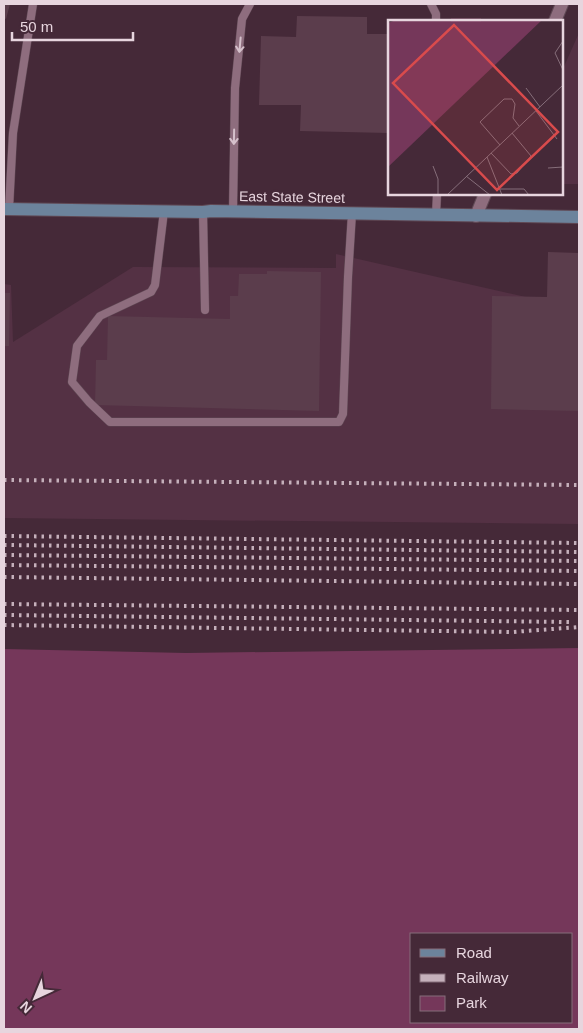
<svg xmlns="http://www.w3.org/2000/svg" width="583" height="1033" font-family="Arial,sans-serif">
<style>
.built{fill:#543144}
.green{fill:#75375a;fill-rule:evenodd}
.building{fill:#5b3d4c}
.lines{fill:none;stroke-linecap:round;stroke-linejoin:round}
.lane-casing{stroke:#5f4854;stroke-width:9}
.street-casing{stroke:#5f4854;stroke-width:14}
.secondary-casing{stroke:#5f4854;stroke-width:14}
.lane{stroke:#8e6d7e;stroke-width:8}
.street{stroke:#8e6d7e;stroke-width:12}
.secondary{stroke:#6c839c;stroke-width:12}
.rail{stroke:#c5b0bb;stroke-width:4;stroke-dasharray:2.5 5;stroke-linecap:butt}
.oneway{stroke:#d5c0cb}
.labels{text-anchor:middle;stroke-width:4.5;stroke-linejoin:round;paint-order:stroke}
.street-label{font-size:14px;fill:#e7d5de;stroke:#452938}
.inset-river{fill:none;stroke:#955076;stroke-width:2.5}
.inset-road{fill:none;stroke:#866e7a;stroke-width:1}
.view{fill:#d94b4c;fill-opacity:0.15;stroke:#d94b4c;stroke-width:2.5}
.inset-edge{fill:none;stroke:#e7d5de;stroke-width:2.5}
</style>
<rect width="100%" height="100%" fill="#452938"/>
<g class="built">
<polygon points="579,33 579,184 562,184 562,71"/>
<polygon points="336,254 579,309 579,524 4,518 4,284 11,285 13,342 133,267 336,268"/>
</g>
<path class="green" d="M 579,648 L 579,1029 L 4,1029 L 4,649 L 186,653 ZM 412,934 L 572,934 L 572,1022 L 412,1022 Z"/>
<g class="building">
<polygon points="4,4 10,4 6,19 4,18"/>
<polygon points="297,16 367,17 367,34 389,34 389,133 300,131 301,105 259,105 261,36 296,37"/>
<polygon points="548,252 579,253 579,411 491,409 492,296 547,297"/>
<polygon points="267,271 321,272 319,411 95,405 96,360 107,360 108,316 230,319 230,296 238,296 239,274 267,274"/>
<polygon points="4,293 10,293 9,346 4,346"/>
</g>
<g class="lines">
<g class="lane-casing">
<g id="lane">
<polyline points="431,4 436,14 436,21"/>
<polyline points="9,209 13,133 33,4"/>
<polyline points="164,211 155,285 151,292 100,316 77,346 72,382 89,402 110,422 339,422 343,414 348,277 352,213"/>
<polyline points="233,211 235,88 242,19 250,4"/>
<polyline points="203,212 205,310"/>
<polyline points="436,215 437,194"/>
</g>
</g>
<g class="street-casing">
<g id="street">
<polyline points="555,21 562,4"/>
<polyline points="476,216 485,194"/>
</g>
</g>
<g class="secondary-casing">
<polyline id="secondary" points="4,209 203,212 211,211 579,217"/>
</g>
<use href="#lane" class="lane"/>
<use href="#street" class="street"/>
<use href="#secondary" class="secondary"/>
<g class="rail">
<polyline points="4,480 579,485"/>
<polyline points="4,536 579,543"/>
<polyline points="4,545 579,552"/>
<polyline points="4,555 579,561"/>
<polyline points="4,565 579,571"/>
<polyline points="4,577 579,584"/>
<polyline points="4,604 579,610"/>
<polyline points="4,615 569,622"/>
<polyline points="4,625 513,632 579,627"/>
</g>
</g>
<defs><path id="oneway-shaft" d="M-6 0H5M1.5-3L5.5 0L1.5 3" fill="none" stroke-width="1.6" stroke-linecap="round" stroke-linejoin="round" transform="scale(1.25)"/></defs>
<g class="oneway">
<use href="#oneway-shaft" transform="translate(240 45) rotate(95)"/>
<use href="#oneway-shaft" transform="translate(234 137) rotate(91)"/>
</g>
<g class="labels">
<g class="street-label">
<text transform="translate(292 197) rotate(1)" y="5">East State Street</text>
</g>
</g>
<g transform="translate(388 20)">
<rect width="175" height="175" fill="#452938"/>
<path d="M 8,0 L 154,0 L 0,147 L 0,3 Z" fill="#75375a"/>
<path class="inset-river" d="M 63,0 L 93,0"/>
<path class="inset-road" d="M 175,21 L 167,33 L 175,50M 138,68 L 152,87M 148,91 L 169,119M 112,125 L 92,102 L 116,79 L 124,79 L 127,84 L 125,98 L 131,106M 103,133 L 123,154 L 129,153 L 143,136 L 124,113M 99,137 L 114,175M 45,146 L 50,159 L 50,175M 160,148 L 175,147M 78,156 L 102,175M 111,169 L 136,169 L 141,175M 59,175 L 175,65"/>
<path class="view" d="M 66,5 L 170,112 L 109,170 L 5,63 Z"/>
<rect width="175" height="175" class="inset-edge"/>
</g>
<rect width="583" height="1033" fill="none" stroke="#e7d5de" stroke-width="10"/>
<rect x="410" y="933" width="162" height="90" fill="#452938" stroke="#866e7a"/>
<rect x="420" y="949" width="25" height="8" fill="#6c839c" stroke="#866e7a"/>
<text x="456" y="958" font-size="15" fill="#e7d5de">Road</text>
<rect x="420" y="974" width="25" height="8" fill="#c5b0bb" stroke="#866e7a"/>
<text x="456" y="983" font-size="15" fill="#e7d5de">Railway</text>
<rect x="420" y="996" width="25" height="15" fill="#75375a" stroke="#866e7a"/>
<text x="456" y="1008" font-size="15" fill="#e7d5de">Park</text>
<g transform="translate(35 998) rotate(224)" stroke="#452938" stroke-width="4" paint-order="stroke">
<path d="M0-4L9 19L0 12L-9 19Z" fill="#e7d5de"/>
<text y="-8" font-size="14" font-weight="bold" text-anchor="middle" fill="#e7d5de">N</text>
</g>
<path d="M12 32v8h121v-8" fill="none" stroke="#e7d5de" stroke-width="2.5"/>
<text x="20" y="32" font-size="15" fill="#e7d5de" stroke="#452938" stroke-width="4" paint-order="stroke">50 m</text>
</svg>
